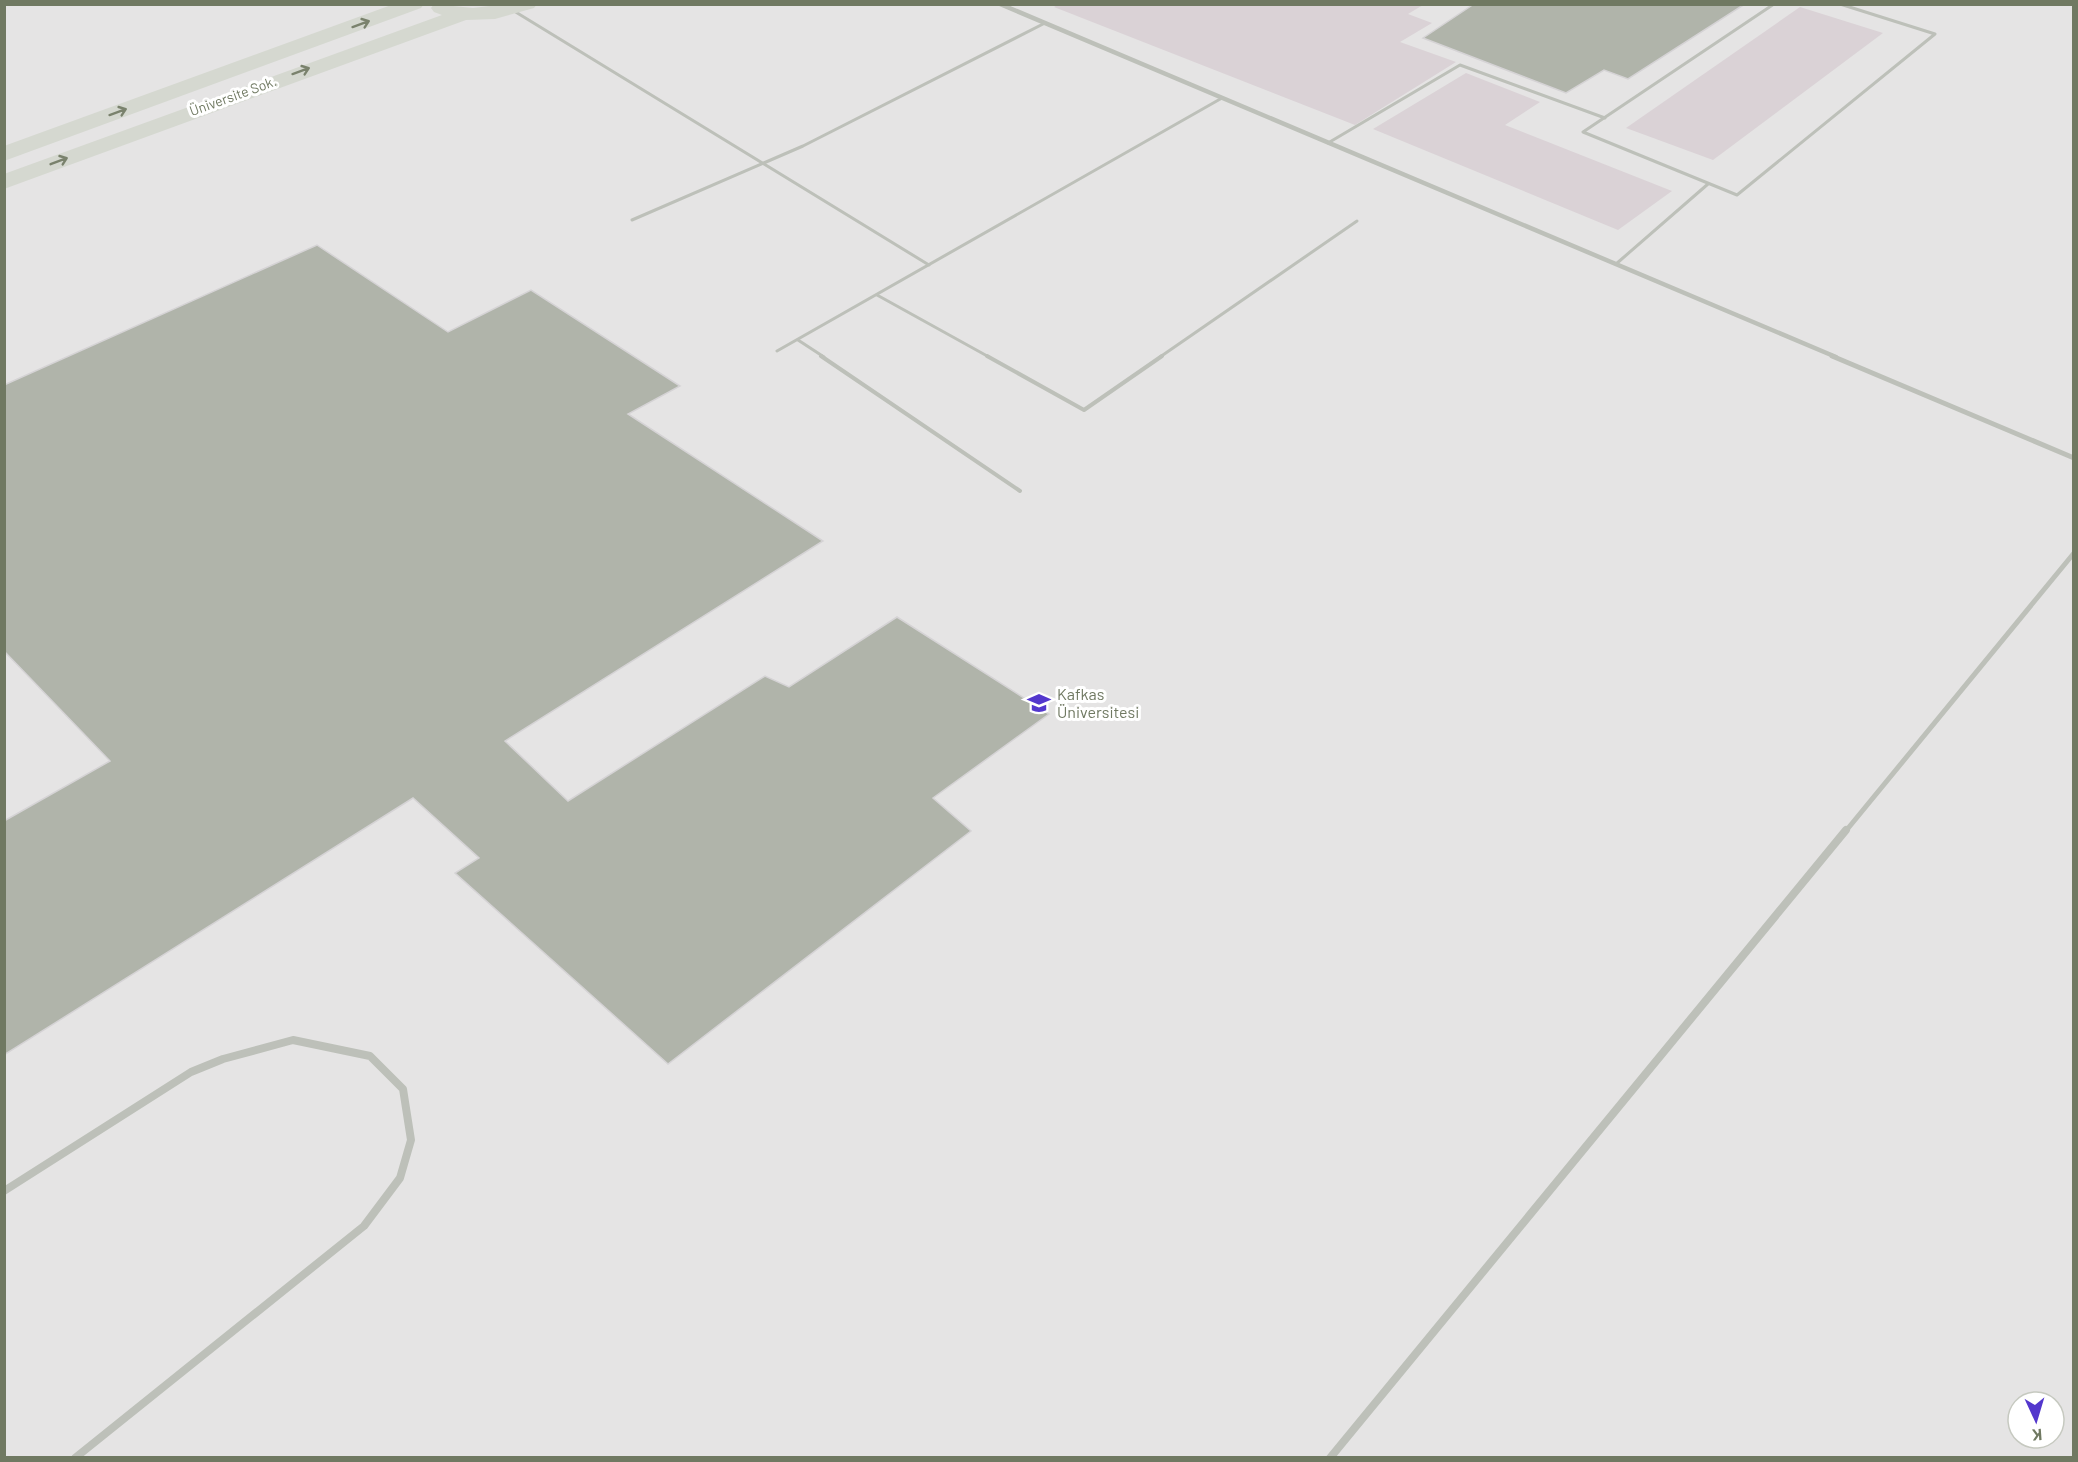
<svg xmlns="http://www.w3.org/2000/svg" width="2078" height="1462" font-family="Barlow,sans-serif">
<style>
.built{fill:#e5e4e4;fill-rule:evenodd}
.green{fill:#dad2d6}
.building{fill:#b0b4aa;stroke:#d5d3d5;stroke-width:1.5}
.lines{fill:none;stroke-linecap:round;stroke-linejoin:round}
.lane-far1{stroke:#bdc0b9;stroke-width:3}
.lane{stroke:#bdc0b9;stroke-width:4}
.street-far2{stroke:#bdc0b9;stroke-width:4.5}
.street-far1{stroke:#bdc0b9;stroke-width:5}
.street{stroke:#bdc0b9;stroke-width:8}
.secondary{fill:#d5d8d0;fill-rule:evenodd}
.oneway{stroke:#7a826d}
.labels{text-anchor:middle;stroke-width:6;stroke-linejoin:round;paint-order:stroke}
.far-street-label{font-size:14px;fill:#707962;stroke:#fff}
.poi-label{font-size:16px;fill:#707962;stroke:#fff;text-anchor:start}
</style>
<rect width="100%" height="100%" fill="#f4f1f4"/>
<path class="built" d="M 5,5 L 2073,5 L 2073,1457 L 5,1458 ZM 2018,1402 L 2054,1402 L 2054,1438 L 2018,1438 Z"/>
<g class="green">
<polygon points="1059,4 1423,5 1408,14 1432,23 1400,42 1456,62 1355,125 1054,7"/>
<polygon points="1800,7 1883,33 1713,160 1626,128"/>
<polygon points="1466,73 1540,102 1505,125 1672,191 1618,230 1373,129"/>
</g>
<g class="building">
<polygon points="1474,4 1745,4 1628,79 1604,70 1566,93 1423,38"/>
<polygon points="317,245 448,332 531,290 680,386 628,414 823,541 505,741 568,801 765,676 789,687 897,617 1049,714 933,798 971,831 668,1064 455,873 479,858 413,798 4,1055 4,821 110,761 4,651 4,385"/>
</g>
<g class="lines">
<g class="lane-far1">
<polyline points="1774,4 1583,132 1737,195 1935,34 1840,4"/>
<polyline points="514,11 929,265"/>
<polyline points="1328,143 1460,65 1605,118"/>
<polyline points="632,220 803,146 1045,23"/>
<polyline points="1616,264 1708,184"/>
<polyline points="877,295 989,357"/>
<polyline points="798,340 824,357"/>
<polyline points="777,351 1222,98"/>
<polyline points="1160,357 1357,221"/>
</g>
<g class="lane">
<polyline points="821,356 1020,491"/>
<polyline points="987,356 1084,410 1162,356"/>
</g>
<polyline class="street-far2" points="1000,4 1836,357"/>
<g class="street-far1">
<polyline points="1832,356 2074,458"/>
<polyline points="1845,832 2074,553"/>
</g>
<g class="street">
<polyline points="4,1191 191,1072 223,1059 293,1040 370,1056 403,1089 411,1140 400,1178 364,1226 75,1458"/>
<polyline points="1330,1458 1846,830"/>
</g>
<g class="secondary">
<polygon points="394,4 424,4 421,8 4,161 4,146"/>
<polygon points="434,4 473,8 505,4 537,4 534,8 495,19 466,20 4,189 4,174 442,15 434,12 431,8"/>
</g>
</g>
<defs><path id="oneway-shaft" d="M-6 0H5M1.5-3L5.5 0L1.5 3" fill="none" stroke-width="1.6" stroke-linecap="round" stroke-linejoin="round" transform="scale(1.5)"/></defs>
<g class="oneway">
<use href="#oneway-shaft" transform="translate(361 24) rotate(-20)"/>
<use href="#oneway-shaft" transform="translate(301 71) rotate(-20)"/>
<use href="#oneway-shaft" transform="translate(118 112) rotate(-20)"/>
<use href="#oneway-shaft" transform="translate(59 161) rotate(-21)"/>
</g>
<defs>
<g id="university-bare" transform="scale(1.8)"><path d="M0-5L7-2L0 1L-7-2ZM-4 1L0 2.5L4 1V4Q0 6-4 4Z" fill="#5337cd" stroke="#fff" stroke-width="2.5" paint-order="stroke"/></g>
</defs>
<g fill-rule="evenodd">
<use href="#university-bare" x="1039" y="703"/>
</g>
<g class="labels">
<g class="far-street-label">
<text transform="translate(233 96) rotate(-20)" y="5">Üniversite Sok.</text>
</g>
<g class="poi-label">
<text x="1057" y="700">Kafkas<tspan x="1057" dy="18">Üniversitesi</tspan></text>
</g>
</g>
<rect width="2078" height="1462" fill="none" stroke="#707962" stroke-width="12"/>
<g transform="translate(2036 1420) rotate(176)"><circle r="28" fill="#ffffff" stroke="#c6c9c0" stroke-width="1.5"/>
<path d="M0-4.5L10 22L0 15L-10 22Z" fill="#5337cd"/>
<text y="-9" font-size="16" font-weight="bold" text-anchor="middle" fill="#707962">K</text>
</g>
</svg>
